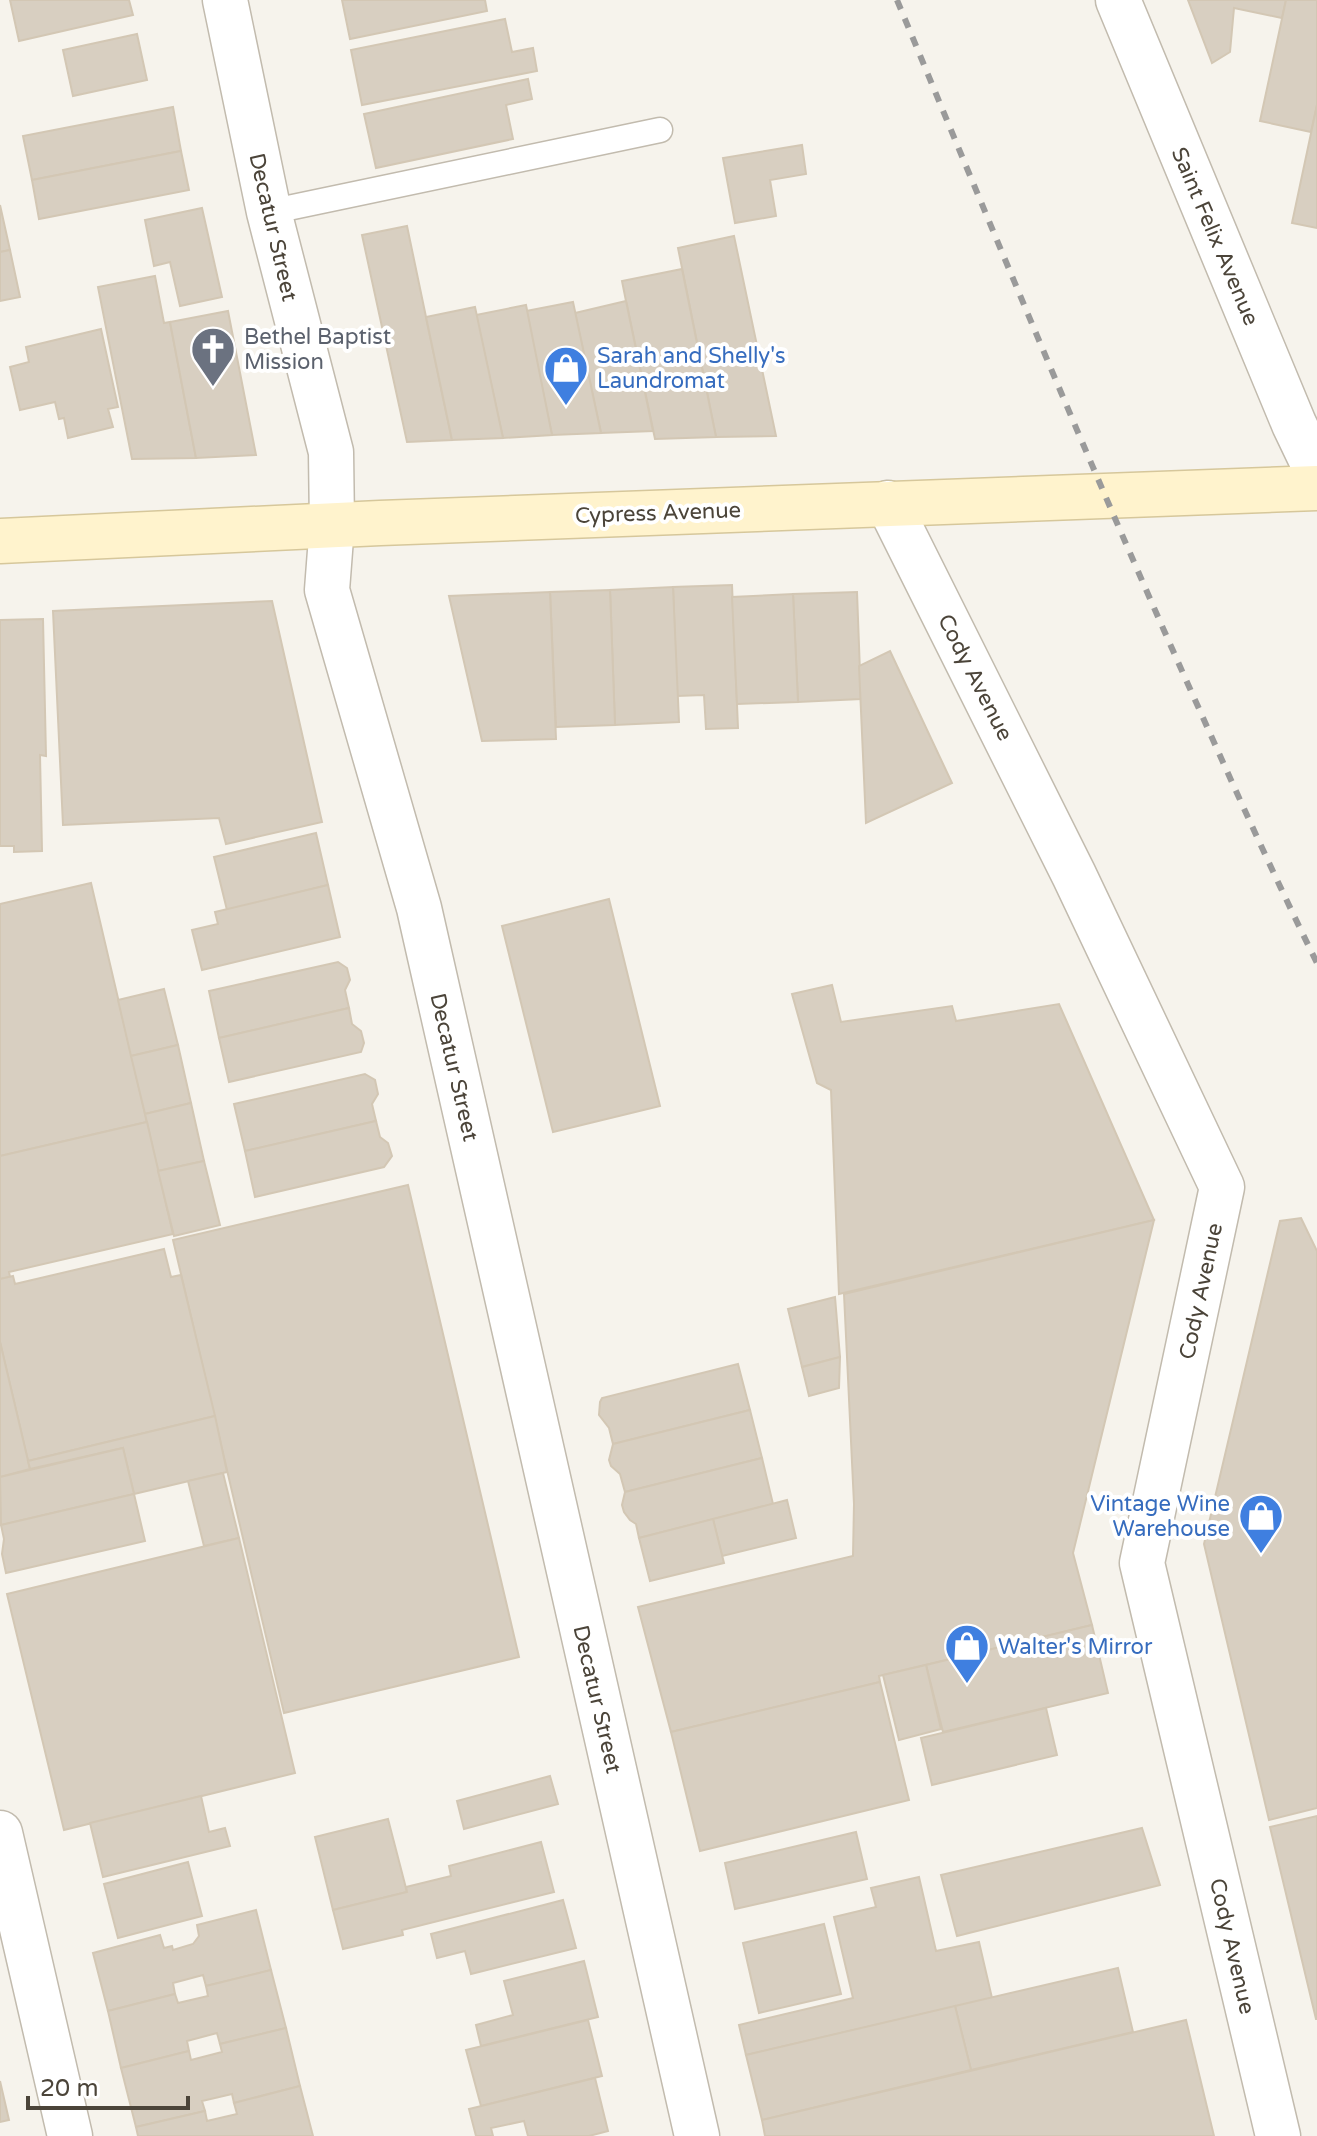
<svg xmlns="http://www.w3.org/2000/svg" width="1317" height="2136" font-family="'Varela Round',sans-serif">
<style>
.building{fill:#d8cfc1;stroke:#d3c7b4;stroke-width:2}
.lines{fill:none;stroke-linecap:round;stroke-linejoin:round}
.service-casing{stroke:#c2bbae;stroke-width:27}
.minor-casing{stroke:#c2bbae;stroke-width:47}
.secondary-casing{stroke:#d6c79b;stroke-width:47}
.service{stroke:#fff;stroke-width:24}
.minor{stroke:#fff;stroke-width:44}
.secondary{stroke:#fff3cd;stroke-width:44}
.rail{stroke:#9a9a9a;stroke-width:6;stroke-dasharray:10 10;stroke-linecap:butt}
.labels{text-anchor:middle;stroke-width:8;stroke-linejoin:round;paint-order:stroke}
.street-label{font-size:22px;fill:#4b4439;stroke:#fff}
.worship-label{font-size:22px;fill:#5b616d;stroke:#fff;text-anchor:start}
.shop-label{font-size:22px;fill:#366cbe;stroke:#fff;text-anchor:start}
</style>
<rect width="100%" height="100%" fill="#f6f3ec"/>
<g class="building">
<polygon points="10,0 129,0 133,15 19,41"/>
<polygon points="342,0 485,0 487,11 350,39"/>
<polygon points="1188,0 1286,0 1282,18 1234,8 1230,52 1212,63"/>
<polygon points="1286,0 1317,0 1317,105 1311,132 1260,121"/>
<polygon points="505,19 512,52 533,48 537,71 362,105 351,50"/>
<polygon points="137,34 147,80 73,96 63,50"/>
<polygon points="528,79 532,99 506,105 513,139 376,168 364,114"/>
<polygon points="1317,105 1317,228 1292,223"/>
<polygon points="173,107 181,151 32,180 23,136"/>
<polygon points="802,145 806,174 770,180 776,216 735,223 723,158"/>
<polygon points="181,151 189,190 39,219 32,180"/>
<polygon points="0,205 10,250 0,252"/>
<polygon points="202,208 222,297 180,306 170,262 154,266 145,220"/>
<polygon points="407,226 426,317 452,440 407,442 362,235"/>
<polygon points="734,236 776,436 716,437 678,248"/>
<polygon points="10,250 20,297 0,301 0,252"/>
<polygon points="682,269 716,437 655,439 626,301 622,281"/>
<polygon points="155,276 164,323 170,322 196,458 132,459 98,287"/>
<polygon points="626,301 653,431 601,433 575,313"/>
<polygon points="573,302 601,433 552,435 526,311"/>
<polygon points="526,305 552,435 503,438 476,315"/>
<polygon points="475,307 503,438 452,440 426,317"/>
<polygon points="228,311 256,455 196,458 170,322"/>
<polygon points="101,329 118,407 108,409 113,427 68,438 64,418 59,419 55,402 20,410 10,367 29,362 26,347"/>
<polygon points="732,585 738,728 706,729 704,695 677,696 673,587"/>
<polygon points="673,587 679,722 615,725 610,590"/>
<polygon points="610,590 615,725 556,727 550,592"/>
<polygon points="550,592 556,739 482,741 449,596"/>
<polygon points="857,592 861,699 798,702 793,594"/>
<polygon points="793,594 798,702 737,704 732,597"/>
<polygon points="272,601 322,822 226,844 219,818 63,825 53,611"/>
<polygon points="43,619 46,756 40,755 42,851 14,852 14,846 0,846 0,620"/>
<polygon points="890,651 952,783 866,823 859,666"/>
<polygon points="316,833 328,885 227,910 214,857"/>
<polygon points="91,883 147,1122 0,1156 0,904"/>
<polygon points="328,885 340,937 202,970 192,930 218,924 215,912"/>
<polygon points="609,899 660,1106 553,1132 502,926"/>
<polygon points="338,962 347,968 350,980 345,990 349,1008 219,1038 209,991"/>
<polygon points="832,985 841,1022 952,1006 956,1021 1059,1004 1154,1220 839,1294 831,1090 817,1083 792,994"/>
<polygon points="164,989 178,1045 131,1056 118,1000"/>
<polygon points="349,1008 352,1024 361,1031 364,1043 361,1052 229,1082 219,1038"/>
<polygon points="178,1045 191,1103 145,1114 131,1056"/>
<polygon points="365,1074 375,1080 378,1094 372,1104 376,1121 245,1151 234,1104"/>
<polygon points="191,1103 204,1161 158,1171 145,1114"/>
<polygon points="376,1121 380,1137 388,1143 392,1156 384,1167 255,1197 245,1151"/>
<polygon points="147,1122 173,1234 9,1272 10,1277 0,1279 0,1156"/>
<polygon points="204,1161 220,1225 174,1236 158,1171"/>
<polygon points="408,1185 519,1657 284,1713 173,1240"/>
<polygon points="1301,1218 1317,1251 1317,1808 1269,1820 1204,1544 1280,1221"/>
<polygon points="1154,1220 1073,1553 1092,1625 879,1676 880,1682 671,1732 638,1607 853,1556 854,1504 844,1294"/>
<polygon points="164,1249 171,1277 181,1275 215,1416 28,1461 0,1342 0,1279 13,1276 15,1284"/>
<polygon points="835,1297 840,1357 802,1367 788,1309"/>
<polygon points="0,1342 30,1469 0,1477"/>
<polygon points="840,1357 839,1388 809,1396 802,1367"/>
<polygon points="738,1364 750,1410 613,1444 609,1428 599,1415 600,1402 602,1398"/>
<polygon points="750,1410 762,1458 625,1492 620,1474 611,1466 609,1460 613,1444"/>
<polygon points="215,1416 227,1472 134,1494 123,1448 30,1469 28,1461"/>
<polygon points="123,1448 134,1494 1,1525 0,1477"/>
<polygon points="762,1458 773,1504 639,1538 636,1524 630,1520 624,1512 622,1505 625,1492"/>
<polygon points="223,1473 239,1538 204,1546 188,1481"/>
<polygon points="134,1494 145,1541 6,1573 2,1554 4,1539 1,1525"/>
<polygon points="787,1500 796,1538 722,1556 713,1519"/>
<polygon points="713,1519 724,1563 650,1581 639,1538"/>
<polygon points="239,1538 295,1773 64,1830 7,1594"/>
<polygon points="1092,1625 1108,1693 943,1732 926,1665"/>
<polygon points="926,1665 941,1729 899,1740 883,1675"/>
<polygon points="880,1682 909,1800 700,1851 671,1732"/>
<polygon points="1046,1708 1057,1755 932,1785 921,1738"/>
<polygon points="550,1776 558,1804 464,1829 457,1801"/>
<polygon points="201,1796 209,1832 225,1828 230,1846 103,1877 90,1823"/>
<polygon points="1317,1816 1317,2019 1316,2019 1270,1827"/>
<polygon points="388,1819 407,1892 333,1910 315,1837"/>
<polygon points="1142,1828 1160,1885 957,1936 941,1875"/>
<polygon points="856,1832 867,1879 735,1909 725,1863"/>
<polygon points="541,1842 554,1892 402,1930 403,1935 343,1949 333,1910 407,1892 406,1887 451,1876 449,1866"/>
<polygon points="188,1862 202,1916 118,1938 104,1884"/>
<polygon points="919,1877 936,1951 979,1942 992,1998 746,2055 739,2025 853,1998 834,1917 876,1907 871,1888"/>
<polygon points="563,1900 576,1948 471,1974 465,1951 437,1958 431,1934"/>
<polygon points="256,1910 271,1970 206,1986 203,1975 173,1983 175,1994 108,2011 93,1953 160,1935 164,1948 172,1946 173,1950 193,1944 199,1936 197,1925"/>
<polygon points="824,1924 841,1994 759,2013 743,1943"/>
<polygon points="584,1961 598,2017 481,2046 476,2025 513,2015 504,1981"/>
<polygon points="1118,1968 1133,2032 971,2070 955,2006"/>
<polygon points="271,1970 286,2028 220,2044 217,2033 187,2041 189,2051 121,2068 108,2011 175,1994 178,2003 208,1996 206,1986"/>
<polygon points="955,2006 971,2070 762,2120 746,2055"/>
<polygon points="588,2020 602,2076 481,2106 466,2050"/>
<polygon points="1186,2020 1214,2136 765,2136 762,2120"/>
<polygon points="286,2028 300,2086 234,2103 232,2094 202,2101 205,2111 136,2127 121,2068 189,2051 191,2060 222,2052 220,2044"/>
<polygon points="595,2078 608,2131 589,2136 528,2136 524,2121 491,2128 493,2136 476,2136 469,2109"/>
<polygon points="0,2081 9,2120 0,2122"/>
<polygon points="300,2086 313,2136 138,2136 136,2127 205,2111 207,2121 237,2114 234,2103"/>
</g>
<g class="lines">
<g class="service-casing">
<polyline id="service" points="269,212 660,130"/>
</g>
<g class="minor-casing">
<g id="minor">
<polyline points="225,0 269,212 331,452 332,525 327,590 419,908 697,2136"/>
<polyline points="1118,0 1294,424 1317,472"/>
<polyline points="888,503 1074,875 1222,1187 1142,1563 1278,2136"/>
<polyline points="0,1833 70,2136"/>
</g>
</g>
<g class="secondary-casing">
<polyline id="secondary" points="0,541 380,523 1317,488"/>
</g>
<use href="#service" class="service"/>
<use href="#minor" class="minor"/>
<use href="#secondary" class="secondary"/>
<path class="rail" d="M 897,0 C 996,238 1094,476 1200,711 C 1238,796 1276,880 1317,963"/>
</g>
<defs>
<g id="church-pin" transform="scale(2.3)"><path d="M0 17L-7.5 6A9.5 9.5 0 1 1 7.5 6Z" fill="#6b7280" stroke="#fff"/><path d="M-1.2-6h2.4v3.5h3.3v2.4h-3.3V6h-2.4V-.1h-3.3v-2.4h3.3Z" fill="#fff"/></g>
<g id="shop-pin" transform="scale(2.3)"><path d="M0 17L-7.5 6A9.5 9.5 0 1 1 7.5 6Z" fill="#3f7fe0" stroke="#fff"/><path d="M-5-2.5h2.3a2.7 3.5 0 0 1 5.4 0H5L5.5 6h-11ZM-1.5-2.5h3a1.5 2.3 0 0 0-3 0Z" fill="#fff"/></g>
</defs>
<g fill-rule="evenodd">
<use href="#church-pin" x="213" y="349"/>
<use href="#shop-pin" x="566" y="368"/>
<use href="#shop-pin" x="1261" y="1516"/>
<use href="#shop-pin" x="967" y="1646"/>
</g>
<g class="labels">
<g class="street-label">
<text transform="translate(274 227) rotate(77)" y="8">Decatur Street</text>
<text transform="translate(1216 236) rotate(67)" y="8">Saint Felix Avenue</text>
<text transform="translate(658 512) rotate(-2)" y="8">Cypress Avenue</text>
<text transform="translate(976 677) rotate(63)" y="8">Cody Avenue</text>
<text transform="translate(455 1067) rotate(77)" y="8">Decatur Street</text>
<text transform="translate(1200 1291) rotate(-78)" y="8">Cody Avenue</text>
<text transform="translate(598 1699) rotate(77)" y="8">Decatur Street</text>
<text transform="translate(1233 1946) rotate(77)" y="8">Cody Avenue</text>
</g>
<g class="worship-label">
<text x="244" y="344">Bethel Baptist<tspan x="244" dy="25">Mission</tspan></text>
</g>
<g class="shop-label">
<text x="597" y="363">Sarah and Shelly's<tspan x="597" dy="25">Laundromat</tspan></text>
<text x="1230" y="1511" text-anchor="end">Vintage Wine<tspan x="1230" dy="25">Warehouse</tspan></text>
<text x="998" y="1654">Walter's Mirror</text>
</g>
</g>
<path d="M28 2096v12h160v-12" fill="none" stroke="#4b4439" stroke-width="4"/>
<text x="40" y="2096" font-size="24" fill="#4b4439" stroke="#ffffff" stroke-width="6" paint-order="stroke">20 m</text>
</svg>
